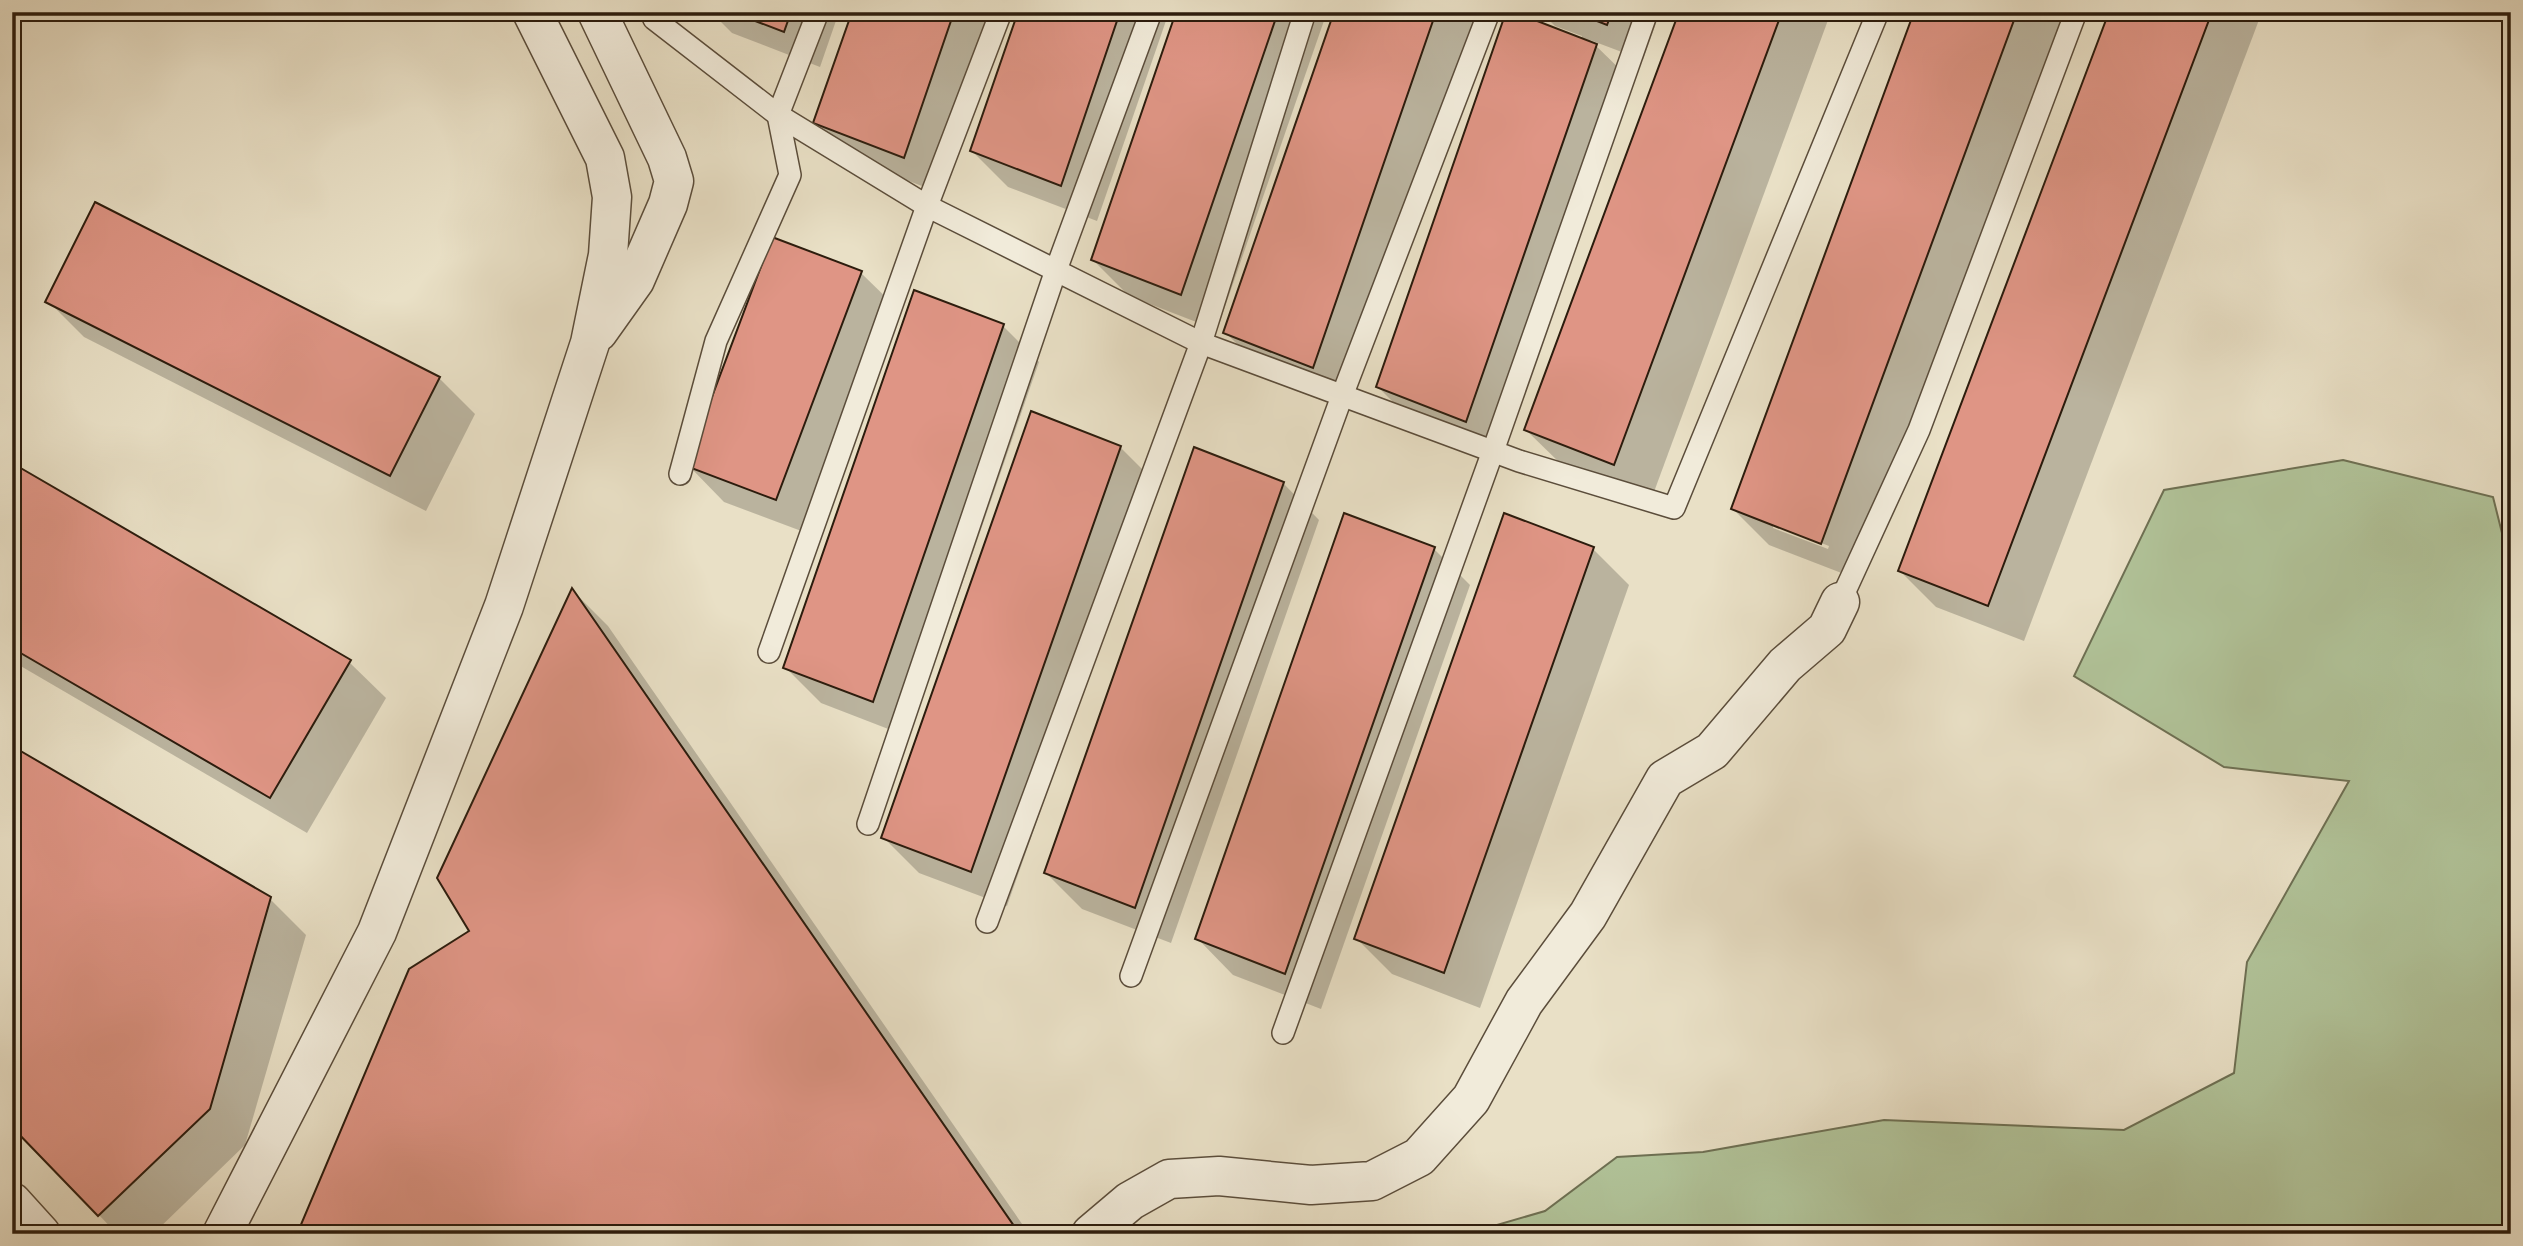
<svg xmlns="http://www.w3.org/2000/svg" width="2523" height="1246" font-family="Alegreya,serif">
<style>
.green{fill:#b1c399;stroke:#6e7053;stroke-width:2}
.shadow{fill:#0003;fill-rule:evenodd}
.building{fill:#df9585;stroke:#2c1c0d;stroke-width:2}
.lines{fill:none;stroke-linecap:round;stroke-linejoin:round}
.service-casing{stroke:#5b4d3b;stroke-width:24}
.minor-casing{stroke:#5b4d3b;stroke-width:41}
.tertiary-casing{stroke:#5b4d3b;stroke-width:41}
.service{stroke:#f1ebda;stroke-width:21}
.minor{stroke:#f1ebda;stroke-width:38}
.tertiary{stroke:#f1ebda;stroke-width:38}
</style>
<rect width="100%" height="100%" fill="#e9e0c6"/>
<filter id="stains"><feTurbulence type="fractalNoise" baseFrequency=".00286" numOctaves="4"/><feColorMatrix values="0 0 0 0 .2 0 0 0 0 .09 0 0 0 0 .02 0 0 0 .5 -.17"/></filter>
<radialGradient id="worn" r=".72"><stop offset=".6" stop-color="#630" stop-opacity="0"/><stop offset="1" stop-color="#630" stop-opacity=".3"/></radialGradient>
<polygon class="green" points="2343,460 2493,497 2511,569 2511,1234 1466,1234 1545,1211 1617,1157 1703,1152 1884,1120 2124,1130 2234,1073 2247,962 2349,781 2224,767 2074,676 2164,490"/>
<g class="shadow">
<polygon points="437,12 456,12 449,19"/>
<polygon points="711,12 839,12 820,67 732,33"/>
<polygon points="854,12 1002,12 940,193 852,159 815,123"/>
<polygon points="1020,12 1169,12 1097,221 1008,187 972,151"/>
<polygon points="1178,12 1327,12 1217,330 1129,296 1093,260"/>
<polygon points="1335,12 1464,12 1479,27 1349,402 1261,368 1225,332"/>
<polygon points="1541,12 1660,12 1643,60 1590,40 1632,81 1502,457 1414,423 1378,387 1581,40 1582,36 1555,26"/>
<polygon points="1681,12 1831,12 1651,500 1563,466 1526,430"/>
<path d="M 1916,12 L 2066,12 L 1857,579 L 1769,545 L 1733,509 ZM 1773,524 L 1829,546 L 1828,549 L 1773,528 Z"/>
<polygon points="2111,12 2262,12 2024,641 1936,607 1900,571"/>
<polygon points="773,239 861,273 898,309 812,535 724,502 688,465"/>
<polygon points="48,301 439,378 475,414 426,511 84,337"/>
<polygon points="1003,326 1039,362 909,737 821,703 785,667"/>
<polygon points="1120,447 1156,483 1007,906 919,873 883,837"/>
<polygon points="12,465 349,662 386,698 307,833 12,661"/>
<polygon points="1283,483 1319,520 1171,943 1082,909 1046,873"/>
<polygon points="1434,549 1470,585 1321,1009 1233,975 1197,938"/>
<polygon points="1593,549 1629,585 1480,1008 1392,974 1356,938"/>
<polygon points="573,591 608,626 1029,1234 299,1234 471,932"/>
<polygon points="270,899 306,935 245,1145 153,1234 117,1234 99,1215"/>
</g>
<g class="building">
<polygon points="732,12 791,12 784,32"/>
<polygon points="852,12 954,12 904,158 813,123"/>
<polygon points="1018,12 1120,12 1061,186 970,151"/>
<polygon points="1176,12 1278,12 1181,295 1091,260"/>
<polygon points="1334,12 1436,12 1313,368 1223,333"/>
<polygon points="1506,12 1514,12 1597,44 1466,422 1376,387"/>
<polygon points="1574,12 1612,12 1607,25"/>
<polygon points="1679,12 1782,12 1614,465 1524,430"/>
<polygon points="1914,12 2017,12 1821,544 1731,509"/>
<polygon points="2109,12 2212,12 1988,606 1898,571"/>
<polygon points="95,202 440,377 390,476 45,302"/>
<polygon points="772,237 862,271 776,500 686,466"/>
<polygon points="914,290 1004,324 873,702 783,668"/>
<polygon points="1031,411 1121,446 971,872 881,838"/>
<polygon points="1194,447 1284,482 1135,908 1044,873"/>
<polygon points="12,463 351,660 270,798 12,648"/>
<polygon points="1344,513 1435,547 1285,974 1195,939"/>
<polygon points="1504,513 1594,547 1444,973 1354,939"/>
<polygon points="572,588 1014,1226 1006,1234 297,1234 409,969 469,931 437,878"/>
<polygon points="12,746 271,897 210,1109 98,1216 12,1127"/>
</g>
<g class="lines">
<g class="service-casing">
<g id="service">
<polyline points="651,12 654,19 778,115 927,206 1201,343 1519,461 1674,508 1878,12"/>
<polyline points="680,474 716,341 790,175 778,115 818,12"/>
<polyline points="1840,602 1919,430 2076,12"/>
<polyline points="769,652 927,206 1001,12"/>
<polyline points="868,824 1056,270 1151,12"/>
<polyline points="987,922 1201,343 1305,12"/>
<polyline points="1131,976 1342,396 1489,12"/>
<polyline points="1283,1033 1493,451 1647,12"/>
</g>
</g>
<g class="minor-casing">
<g id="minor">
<polyline points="597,12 667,158 674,181 668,204 635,280 598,332"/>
<polyline points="222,1234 377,932 504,606 590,343 608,255 612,197 605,158 532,12"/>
<polyline points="1091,1234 1130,1201 1169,1179 1219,1176 1311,1185 1372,1181 1419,1157 1471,1099 1524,1002 1588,915 1665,779 1712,751 1785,665 1827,629 1840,602"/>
</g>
</g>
<g class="tertiary-casing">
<polyline id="tertiary" points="12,1202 41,1234"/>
</g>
<use href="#service" class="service"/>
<use href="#minor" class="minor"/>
<use href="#tertiary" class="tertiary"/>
</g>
<rect width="2523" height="1246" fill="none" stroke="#e9e0c6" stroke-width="42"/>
<rect x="14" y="14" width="2495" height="1218" fill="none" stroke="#2c1c0d" stroke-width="3.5"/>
<rect x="21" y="21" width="2481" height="1204" fill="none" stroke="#2c1c0d" stroke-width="2"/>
<rect width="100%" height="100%" filter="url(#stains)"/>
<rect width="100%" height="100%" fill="url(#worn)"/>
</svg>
